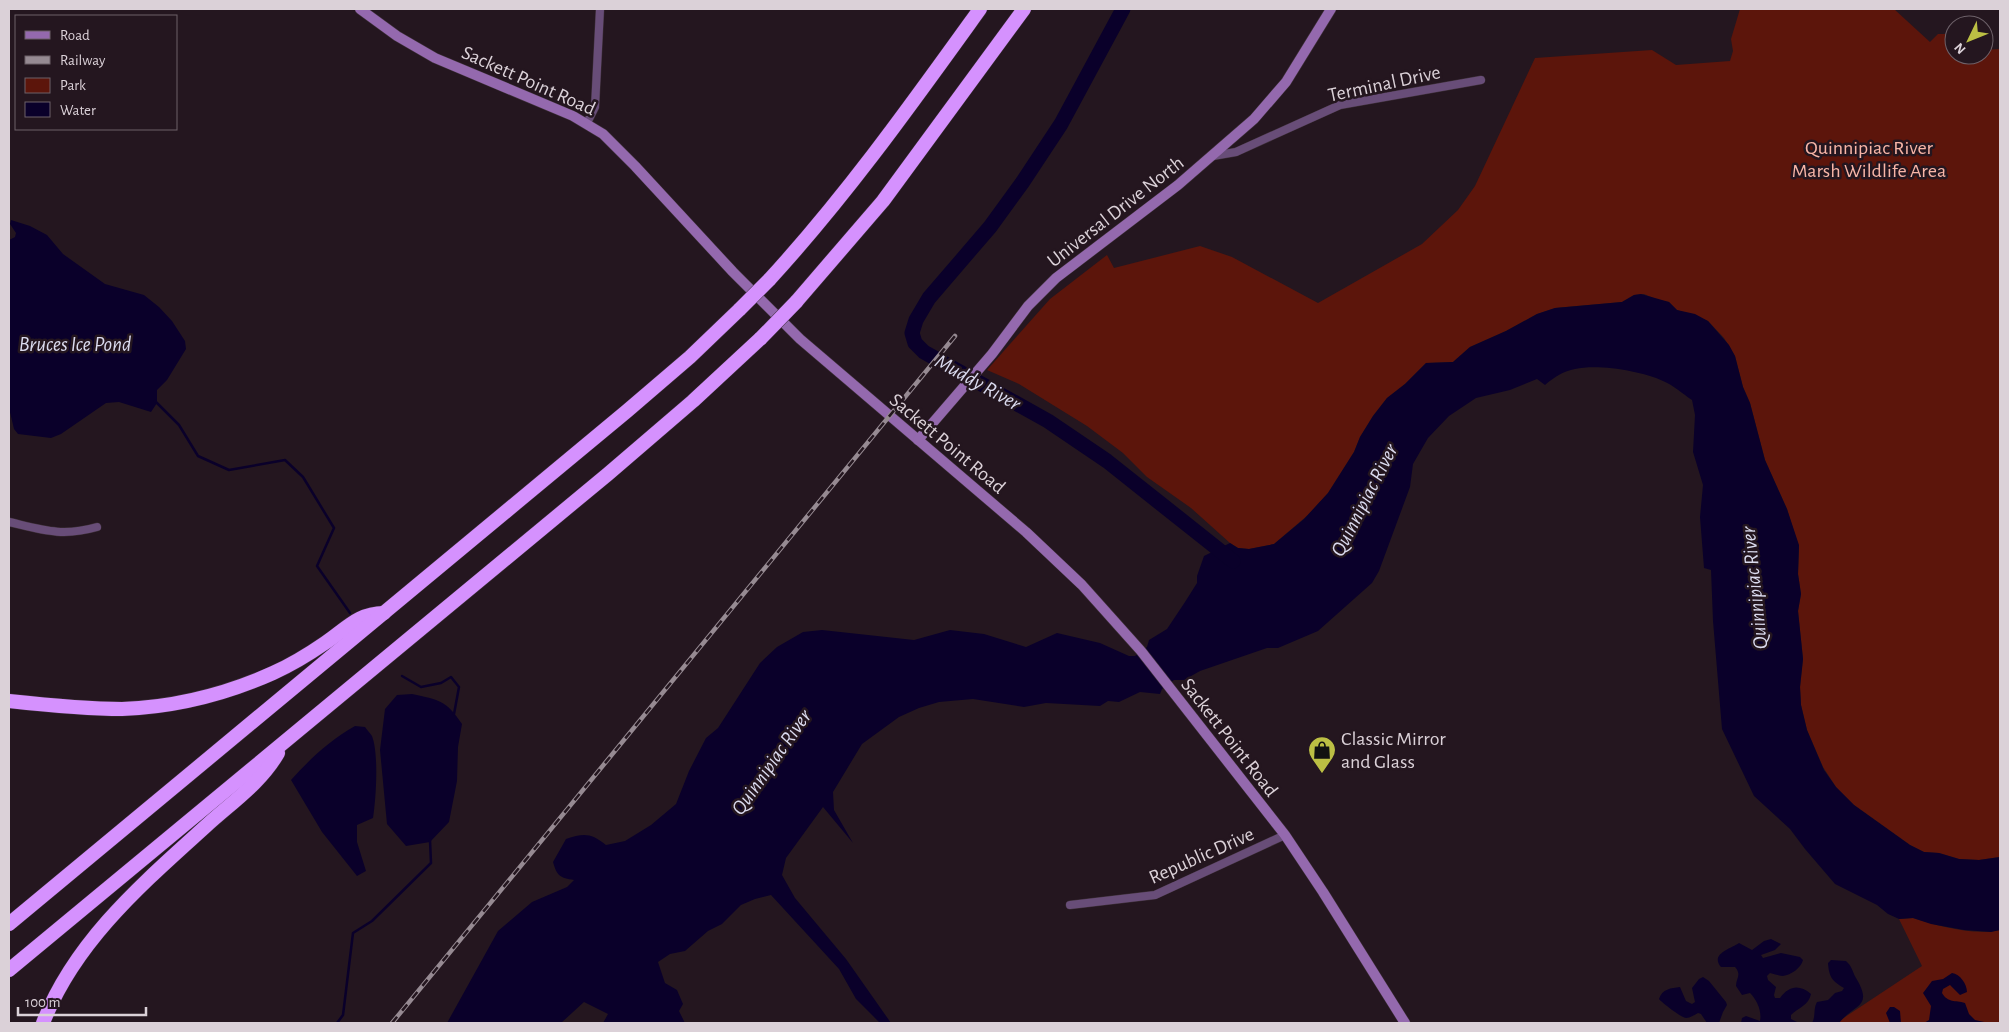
<svg xmlns="http://www.w3.org/2000/svg" width="2009" height="1032" font-family="'Alegreya Sans',sans-serif">
<style>
.green{fill:#5c150b}
.water{fill:#0a002a}
.lines{fill:none;stroke-linecap:round;stroke-linejoin:round}
.stream{stroke:#0a002a;stroke-width:2.5}
.river{stroke:#0a002a;stroke-width:15}
.street-casing{stroke:#3e3039;stroke-width:9}
.secondary-casing{stroke:#3e3039;stroke-width:11}
.highway-casing{stroke:#3e3039;stroke-width:15}
.street{stroke:#684d78;stroke-width:8}
.secondary{stroke:#9469ae;stroke-width:10}
.highway{stroke:#d591fe;stroke-width:14}
.rail-casing{stroke:#968a92;stroke-width:4.5}
.rail{stroke:#24161f;stroke-width:2.5;stroke-dasharray:8;stroke-linecap:butt}
.highway-bridge-casing{stroke:#3e3039;stroke-width:15;stroke-linecap:butt}
.highway-bridge{stroke:#d591fe;stroke-width:14}
.labels{text-anchor:middle;stroke-width:5;stroke-linejoin:round;paint-order:stroke}
.street-label{font-size:20px;fill:#dbd1d8;stroke:#24161f}
.park-label{font-size:20px;fill:#f8b5a7;stroke:#24161f}
.poi-label{font-size:20px;fill:#dbd1d8;stroke:#24161f;text-anchor:start}
.water-label{font-size:21px;font-style:italic;fill:#dadaee;stroke:#24161f}
</style>
<rect width="100%" height="100%" fill="#24161f"/>
<g class="green">
<polygon points="1740,9 1894,9 1930,42 1938,34 1954,34 1954,55 1984,55 1984,50 2000,49 2000,857 1979,860 1959,859 1939,853 1924,852 1910,845 1854,805 1836,787 1823,767 1807,730 1801,705 1800,687 1803,659 1798,611 1801,594 1798,574 1799,548 1787,509 1765,460 1750,403 1743,387 1735,356 1724,338 1708,321 1677,310 1669,302 1658,300 1644,294 1634,295 1622,302 1555,308 1537,314 1506,331 1470,347 1453,362 1426,363 1405,384 1387,398 1373,416 1360,437 1354,452 1328,493 1308,515 1274,544 1249,549 1238,548 1230,543 1191,508 1147,477 1123,453 1087,426 1019,384 987,370 1050,299 1107,255 1114,268 1200,246 1232,257 1318,303 1422,244 1458,210 1475,186 1535,58 1652,50 1676,65 1730,61 1733,51 1731,39"/>
<path d="M 1913,918 C 1939,926 1973,936 2000,930 L 2000,1023 L 1836,1023 L 1922,966 L 1899,919 Z"/>
</g>
<g class="water">
<polygon points="11,220 30,226 47,235 63,254 105,284 144,295 159,307 172,321 185,341 186,349 167,380 157,390 157,403 151,412 119,402 106,403 61,434 51,438 18,434 14,429 9,408 9,240 15,237 16,233 10,224"/>
<path d="M 1641,294 L 1669,302 L 1677,310 L 1695,314 L 1708,321 L 1729,345 L 1735,356 L 1743,387 L 1750,403 L 1765,460 L 1787,509 L 1799,545 L 1798,574 L 1801,594 L 1798,611 L 1803,659 L 1800,687 L 1801,705 L 1807,730 L 1824,770 L 1836,787 L 1854,805 L 1910,845 L 1924,852 L 1939,853 L 1959,859 L 1979,860 L 2000,857 L 2000,930 L 1991,932 L 1964,930 L 1931,924 L 1913,918 L 1899,919 L 1888,914 L 1877,905 L 1835,884 L 1805,849 L 1790,829 L 1754,796 L 1722,729 L 1713,621 L 1711,570 L 1704,568 L 1700,517 L 1703,485 L 1693,452 L 1695,415 L 1692,400 C 1683,394 1673,385 1663,381 C 1641,371 1599,364 1575,369 C 1564,371 1554,377 1545,385 L 1537,379 L 1510,390 L 1476,398 L 1449,416 L 1428,438 L 1413,464 L 1410,487 L 1379,571 L 1372,583 L 1318,631 L 1278,648 L 1267,648 L 1200,671 L 1184,680 L 1174,680 L 1162,689 L 1160,694 L 1140,692 L 1119,702 L 1108,701 L 1100,706 L 1046,703 L 1024,707 L 973,699 L 939,702 L 919,708 L 899,717 L 862,744 L 833,792 L 834,810 L 853,843 L 823,807 L 786,858 L 782,875 L 795,898 L 846,959 L 891,1023 L 880,1023 L 856,999 L 839,969 L 771,895 L 755,899 L 741,905 L 722,924 L 708,931 L 685,951 L 670,954 L 658,962 L 665,983 L 677,990 L 683,1004 L 679,1011 L 685,1023 L 603,1023 L 608,1014 L 584,1002 L 561,1023 L 447,1023 L 498,931 L 532,902 L 567,887 L 574,880 C 560,878 557,876 553,862 L 566,839 C 584,833 591,833 606,845 L 625,841 L 651,825 L 676,804 L 689,771 L 706,738 L 718,728 L 760,663 L 777,647 L 803,632 L 822,630 L 914,640 L 950,630 L 984,634 L 1026,647 L 1057,633 L 1100,643 L 1129,656 L 1135,656 L 1147,647 L 1149,640 L 1167,629 L 1185,602 L 1197,583 L 1197,576 L 1204,556 L 1230,543 L 1238,548 L 1249,549 L 1274,544 L 1304,519 L 1328,493 L 1354,452 L 1360,437 L 1373,416 L 1387,398 L 1405,384 L 1426,363 L 1453,362 L 1470,347 L 1506,331 L 1537,314 L 1555,308 L 1622,302 L 1634,295 Z"/>
<path d="M 412,694 C 439,700 446,700 462,724 L 458,747 L 457,781 L 449,822 L 430,842 L 406,846 L 387,824 L 380,750 L 385,709 L 397,695 Z"/>
<path d="M 355,726 L 365,727 C 367,730 370,733 372,736 C 379,754 376,799 373,818 L 357,825 L 357,842 L 366,871 L 357,876 L 322,832 L 291,780 C 310,759 330,740 355,726 Z"/>
<path d="M 1771,939 L 1781,944 L 1775,950 L 1761,955 L 1763,958 L 1781,953 L 1800,957 L 1803,960 C 1801,968 1791,975 1783,976 C 1779,976 1775,974 1770,973 L 1767,976 L 1768,980 L 1776,987 L 1774,995 L 1775,998 L 1780,998 C 1789,986 1799,984 1811,994 C 1809,1005 1798,1008 1791,1015 L 1791,1019 L 1799,1023 L 1741,1023 L 1742,1018 L 1746,1016 L 1760,1021 C 1762,1011 1757,1000 1750,993 L 1742,995 L 1736,986 C 1736,978 1742,975 1735,967 L 1721,967 C 1710,954 1730,949 1739,943 L 1752,950 L 1764,941 Z"/>
<path d="M 1831,960 L 1846,961 C 1852,966 1852,971 1856,978 C 1874,1008 1854,1004 1839,1023 L 1812,1023 C 1816,1016 1813,1009 1817,1002 L 1828,1000 L 1835,993 L 1842,991 L 1844,988 C 1832,981 1829,977 1828,963 Z"/>
<path d="M 1952,973 C 1960,974 1967,984 1967,992 L 1960,995 L 1950,985 L 1943,989 L 1942,993 C 1948,1003 1955,1000 1965,1003 L 1969,1014 L 1975,1020 L 1989,1023 L 1924,1023 L 1929,1020 L 1931,1006 L 1923,993 L 1932,981 L 1943,979 Z"/>
<path d="M 1703,977 L 1709,981 L 1726,1002 L 1727,1005 L 1723,1012 L 1719,1023 L 1707,1023 L 1701,1014 L 1698,1013 C 1694,1015 1690,1018 1686,1018 C 1682,1018 1661,1002 1659,999 C 1662,989 1671,988 1680,987 L 1686,1001 L 1692,1004 L 1695,1002 L 1692,988 L 1699,979 Z"/>
<polygon points="1890,1007 1894,1007 1900,1011 1901,1023 1890,1023 1886,1013"/>
</g>
<g class="lines">
<g class="stream">
<polyline points="155,401 179,425 198,456 229,470 285,460 303,477 334,528 317,566 350,613"/>
<polyline points="402,676 421,687 441,683 451,677 459,687 454,714"/>
<polyline points="337,1023 343,1015 353,933 372,921 431,863 430,840"/>
</g>
<polyline class="river" points="1123,9 1061,124 1022,183 990,227 929,298 916,320 912,333 915,343 924,352 1048,421 1107,461 1233,561"/>
<g class="street-casing">
<g id="street">
<polyline points="587,123 595,107 600,9"/>
<polyline points="1213,156 1236,152 1340,105 1481,80"/>
<path d="M 9,522 C 43,530 62,537 97,527"/>
<polyline points="1070,905 1155,895 1285,835"/>
</g>
</g>
<g class="secondary-casing">
<g id="secondary">
<polyline points="360,9 397,36 435,58 573,116 603,134 635,166 733,272 800,339 1026,532 1082,585 1141,651 1285,835 1323,892 1405,1023"/>
<polyline points="918,440 992,354 1028,306 1056,278 1178,185 1254,119 1286,82 1331,9"/>
</g>
</g>
<g class="highway-casing">
<g id="highway">
<path d="M 769,280 C 847,195 913,102 980,9"/>
<polyline points="796,302 883,201 1024,9"/>
<path d="M 9,701 C 46,705 84,709 122,709 C 174,707 226,694 273,673 C 291,665 309,654 325,643 C 346,629 358,613 384,613"/>
<polyline points="9,924 627,411 690,357 740,309"/>
<polyline points="9,970 608,474 693,401 761,338"/>
<path d="M 43,1023 C 75,941 142,884 206,826 C 231,803 261,783 278,753"/>
</g>
</g>
<use href="#street" class="street"/>
<use href="#secondary" class="secondary"/>
<use href="#highway" class="highway"/>
<g class="rail-casing">
<polyline id="rail" points="392,1023 955,336"/>
</g>
<use href="#rail" class="rail"/>
<g class="highway-bridge-casing">
<g id="highway-bridge">
<polyline points="740,309 769,280"/>
<polyline points="761,338 796,302"/>
</g>
</g>
<use href="#highway-bridge" class="highway-bridge"/>
</g>
<defs>
<g id="shop-pin" transform="scale(1.4375)"><path d="M0 17L-7.5 6A9.5 9.5 0 1 1 7.5 6Z" fill="#bcbf44" stroke="#24161f"/><path d="M-5-2.5h2.3a2.7 3.5 0 0 1 5.4 0H5L5.5 6h-11ZM-1.5-2.5h3a1.5 2.3 0 0 0-3 0Z" fill="#111"/></g>
</defs>
<g fill-rule="evenodd">
<use href="#shop-pin" x="1322" y="750"/>
</g>
<g class="labels">
<g class="street-label">
<text transform="translate(529 80) rotate(24)" y="7">Sackett Point Road</text>
<text transform="translate(1384 83) rotate(-12)" y="7">Terminal Drive</text>
<text transform="translate(1115 211) rotate(-38)" y="7">Universal Drive North</text>
<text transform="translate(948 443) rotate(40)" y="7">Sackett Point Road</text>
<text transform="translate(1230 737) rotate(52)" y="7">Sackett Point Road</text>
<text transform="translate(1201 855) rotate(-24)" y="7">Republic Drive</text>
</g>
<g class="park-label">
<text x="1869" y="154">Quinnipiac River<tspan x="1869" dy="23">Marsh Wildlife Area</tspan></text>
</g>
<g class="poi-label">
<text x="1341" y="745">Classic Mirror<tspan x="1341" dy="23">and Glass</tspan></text>
</g>
<g class="water-label">
<text x="75" y="351">Bruces Ice Pond</text>
<text transform="translate(978 382) rotate(29)" y="7">Muddy River</text>
<text transform="translate(1364 500) rotate(-63)" y="7">Quinnipiac River</text>
<text transform="translate(1754 588) rotate(-96)" y="7">Quinnipiac River</text>
<text transform="translate(771 762) rotate(-55)" y="7">Quinnipiac River</text>
</g>
</g>
<rect width="2009" height="1032" fill="none" stroke="#dbd1d8" stroke-width="20"/>
<rect x="15" y="15" width="162" height="115" fill="#24161f" stroke="#6d6169"/>
<rect x="25" y="31" width="25" height="8" fill="#9469ae" stroke="#6d6169"/>
<text x="60" y="40" font-size="15" fill="#dbd1d8">Road</text>
<rect x="25" y="56" width="25" height="8" fill="#968a92" stroke="#6d6169"/>
<text x="60" y="65" font-size="15" fill="#dbd1d8">Railway</text>
<rect x="25" y="78" width="25" height="15" fill="#5c150b" stroke="#6d6169"/>
<text x="60" y="90" font-size="15" fill="#dbd1d8">Park</text>
<rect x="25" y="102" width="25" height="15" fill="#0a002a" stroke="#6d6169"/>
<text x="60" y="115" font-size="15" fill="#dbd1d8">Water</text>
<g transform="translate(1969 40) rotate(227)"><circle r="24" fill="#24161f" stroke="#6d6169"/>
<path d="M0-4L9 19L0 12L-9 19Z" fill="#bcbf44"/>
<text y="-8" font-size="14" font-weight="bold" text-anchor="middle" fill="#dbd1d8">N</text>
</g>
<path d="M18 1007v8h128v-8" fill="none" stroke="#dbd1d8" stroke-width="2.5"/>
<text x="25" y="1007" font-size="15" fill="#dbd1d8" stroke="#24161f" stroke-width="4" paint-order="stroke">100 m</text>
</svg>
